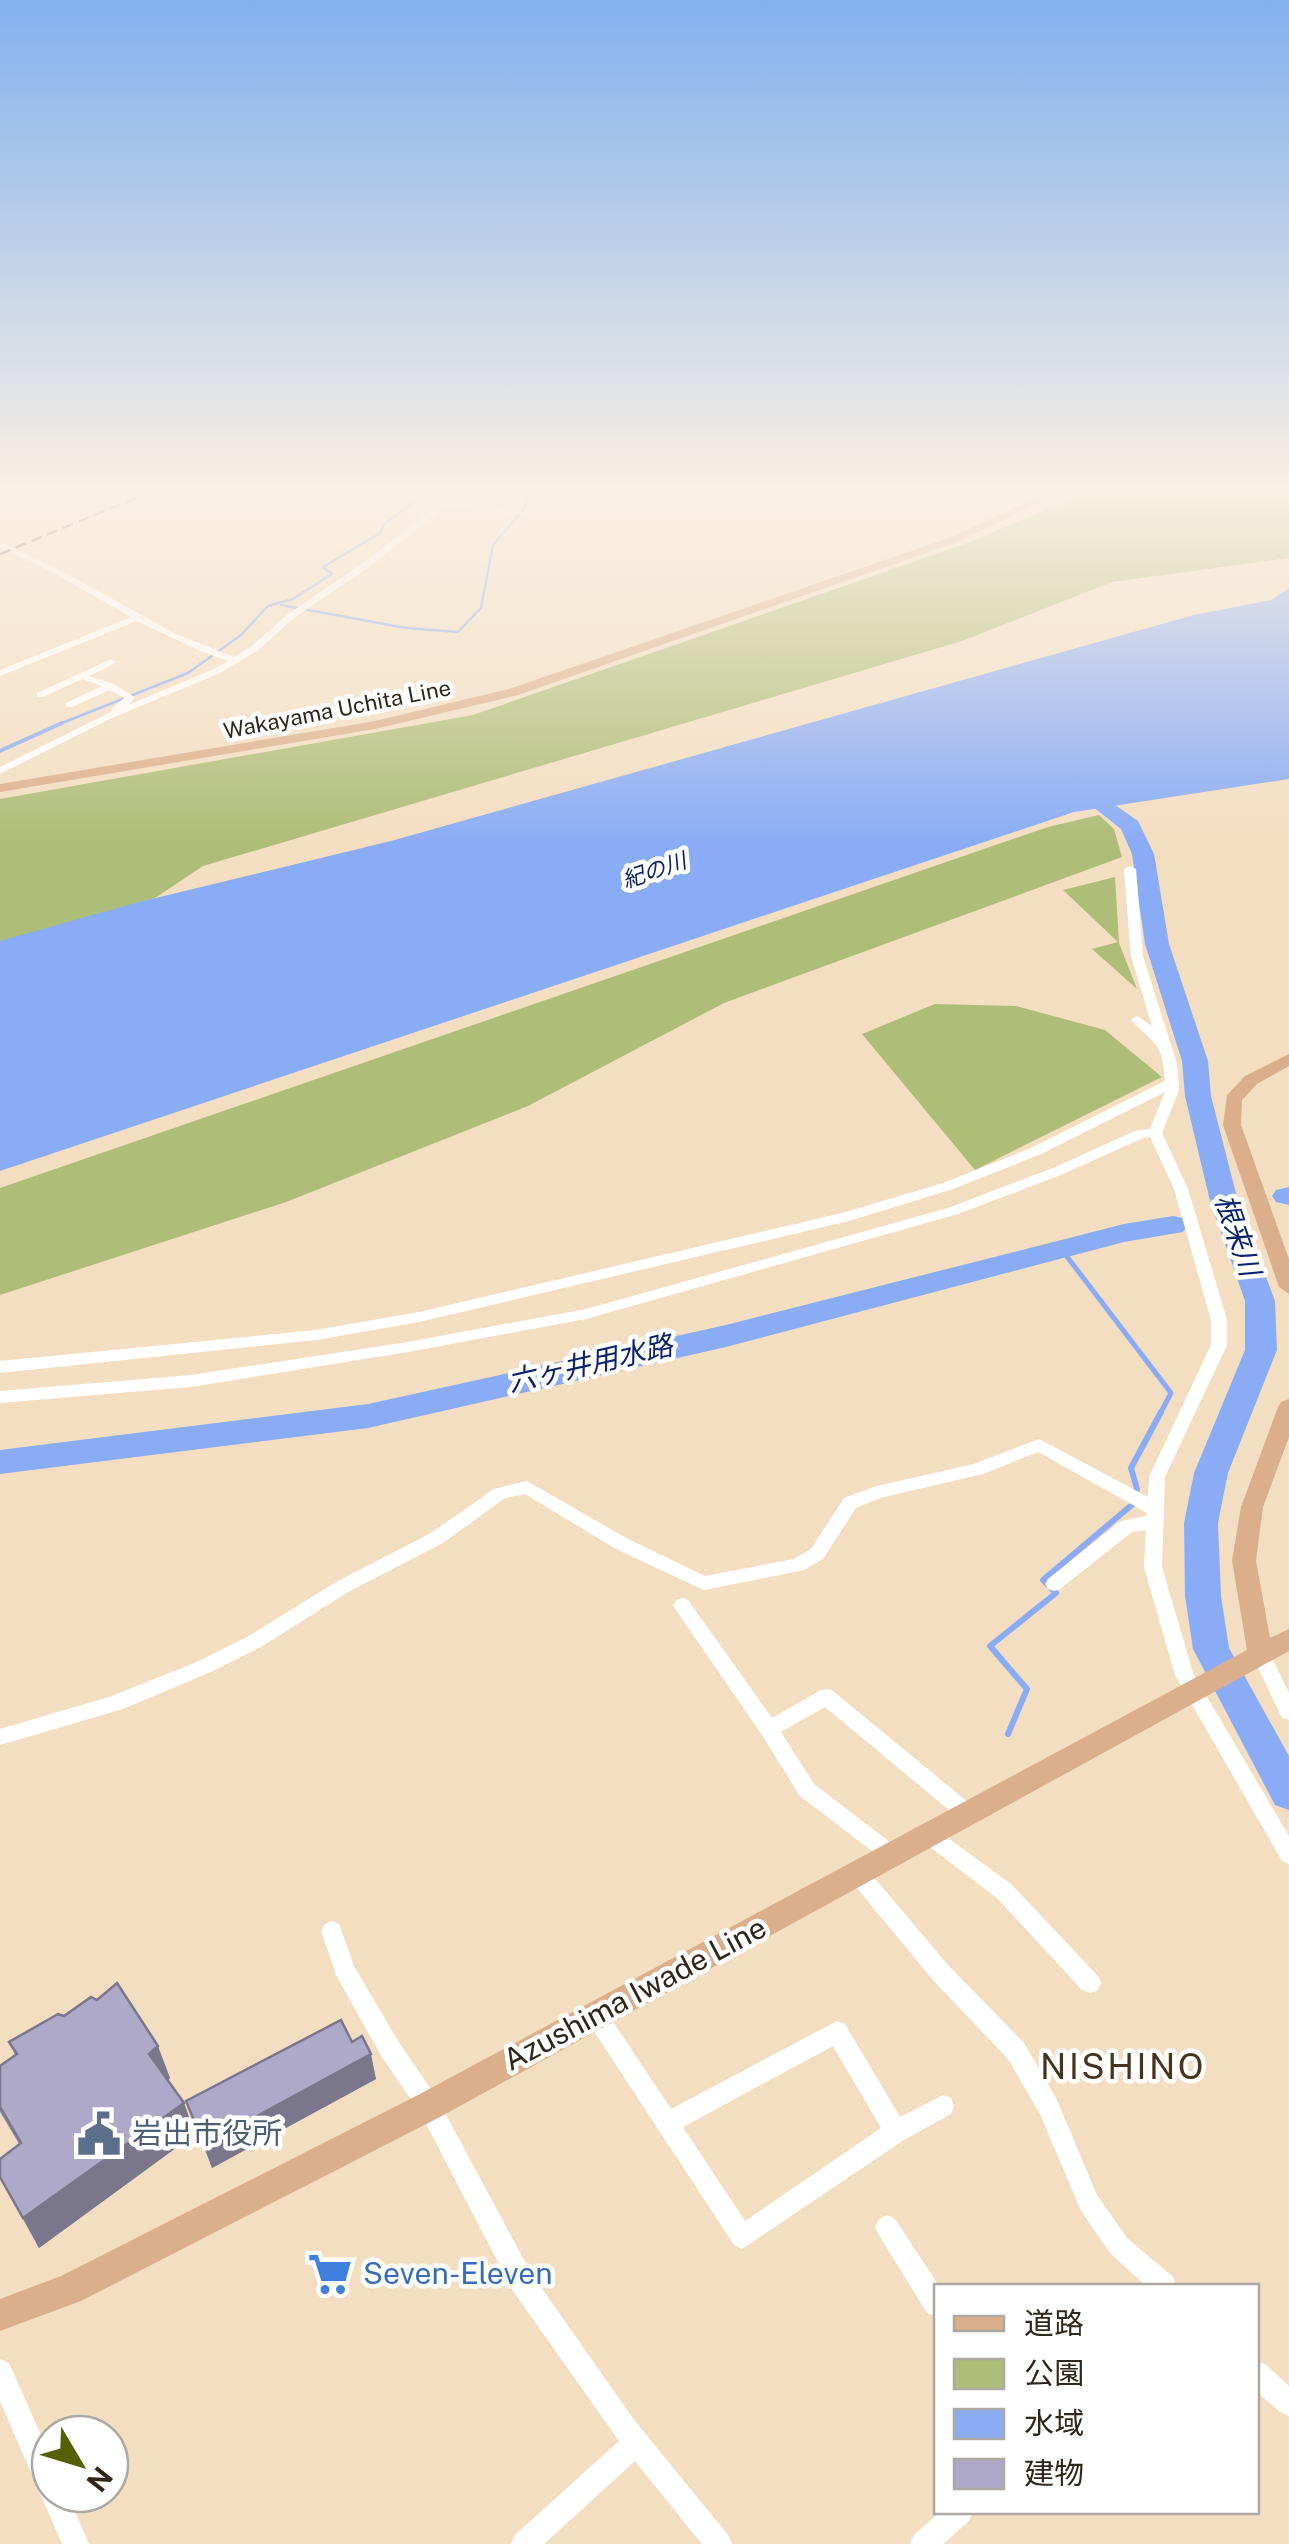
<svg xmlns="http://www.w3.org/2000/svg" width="1289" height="2544" font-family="'Public Sans','Noto Sans JP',sans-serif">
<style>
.green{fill:#aebd77}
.water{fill:#8aacf6}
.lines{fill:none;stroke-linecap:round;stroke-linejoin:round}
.stream-far3{stroke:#8aacf6;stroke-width:2.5}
.stream-far2{stroke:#8aacf6;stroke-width:4}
.stream-far1{stroke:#8aacf6;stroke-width:5}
.stream{stroke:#8aacf6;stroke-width:6}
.river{fill:#8aacf6;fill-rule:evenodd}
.minor{fill:#fff;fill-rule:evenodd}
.major{fill:#dbaf8b;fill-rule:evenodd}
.rail{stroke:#615546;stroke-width:2.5;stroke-dasharray:11 6;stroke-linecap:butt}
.wall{fill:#9691ac}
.shaded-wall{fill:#7a768c}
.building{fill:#aea9c8;stroke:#7a768c;stroke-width:2.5}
.labels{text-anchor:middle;stroke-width:9;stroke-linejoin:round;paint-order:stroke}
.far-street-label{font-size:22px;fill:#2f271c;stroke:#fff}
.far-water-label{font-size:22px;font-style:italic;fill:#072174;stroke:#fff}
.water-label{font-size:28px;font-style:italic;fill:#072174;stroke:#fff}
.near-street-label{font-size:30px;fill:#2f271c;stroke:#fff}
.near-service-label{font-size:30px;fill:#4e5e75;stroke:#fff;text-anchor:start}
.near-shop-label{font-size:30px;fill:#366cbe;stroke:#fff;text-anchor:start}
.near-quarter-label{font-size:35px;letter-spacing:2.5px;fill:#46341d;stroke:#fff}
</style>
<rect width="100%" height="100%" fill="#f4dec2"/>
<g class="green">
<polygon points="1096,488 1289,488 1289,558 1112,582 962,641 203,866 155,898 0,942 0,799 473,715 968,543"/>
<polygon points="1099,815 1114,829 1122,857 724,1003 528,1106 286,1202 0,1295 0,1188 1048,827"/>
<polygon points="1115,877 1119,943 1137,989 1092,949 1118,942 1063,890"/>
<polygon points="935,1004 1016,1006 1105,1030 1162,1077 975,1170 862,1034"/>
</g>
<polygon class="water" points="1289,588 1289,779 1074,812 0,1171 0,941 139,902 391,841 1194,615 1271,600"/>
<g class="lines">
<g class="stream-far3">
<polyline points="281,605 406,628 458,632 481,608 493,545 523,510 531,488"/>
<polyline points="57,725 188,673 241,635 268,606 293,599 332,574 323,567 380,533 384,524 433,488"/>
</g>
<polyline class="stream-far2" points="0,751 62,723"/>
<polyline class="stream-far1" points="1062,1250 1171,1393 1160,1414"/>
<polyline class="stream" points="1008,1734 1027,1689 990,1646 1056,1593 1043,1580 1133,1504 1137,1489 1131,1468 1161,1412"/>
<g class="river">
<polygon points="1075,777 1138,821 1154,854 1169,944 1208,1061 1211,1096 1238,1201 1275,1301 1277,1350 1228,1473 1218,1523 1221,1596 1229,1648 1289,1756 1289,1810 1275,1805 1193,1649 1185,1596 1184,1523 1194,1473 1245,1350 1245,1301 1210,1201 1185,1096 1182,1061 1145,944 1132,854 1121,829 1068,787 1065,783 1068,779"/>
<polygon points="1289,1187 1289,1205 1276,1202 1272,1196 1276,1190"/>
<polygon points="1173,1216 1183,1218 1188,1225 1183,1232 1124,1242 726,1347 368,1428 0,1474 0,1450 368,1404 726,1325 1124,1224"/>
</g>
<g class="minor">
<polygon points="458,488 467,488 451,501 529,513 525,515 446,506 372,565 294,618 257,651 220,673 112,718 0,774 0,767 111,712 112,708 124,698 110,690 72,707 66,707 66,703 102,686 82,679 43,697 37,697 37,693 111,659 116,662 114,664 89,676 114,684 133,696 135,698 128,705 214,669 228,661 200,651 137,621 0,676 0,670 131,617 56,574 0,547 0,542 62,571 176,634 234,657 251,647 288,614 366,561"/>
<polygon points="770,488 780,488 765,500 759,500 759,496"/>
<polygon points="1031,488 1023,493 1011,511 1013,516 1004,514 1017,489"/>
<path d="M 1130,866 L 1136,869 L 1143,956 L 1177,1064 L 1179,1083 L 1179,1090 L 1162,1133 L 1188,1189 L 1227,1320 L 1227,1345 L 1165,1477 L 1162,1567 L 1193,1673 L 1289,1836 L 1289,1864 L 1282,1861 L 1175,1675 L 1144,1567 L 1146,1530 L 1132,1532 L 1060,1589 L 1054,1591 L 1048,1589 L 1045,1584 L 1048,1579 L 1121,1521 L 1147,1516 L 1147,1513 L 1038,1452 L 983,1474 L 880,1498 L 856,1508 L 823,1559 L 804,1570 L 704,1590 L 616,1549 L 525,1494 L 505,1498 L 443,1543 L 348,1592 L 261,1647 L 213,1671 L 123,1709 L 0,1745 L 0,1729 L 112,1696 L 199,1661 L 247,1637 L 336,1582 L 431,1533 L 494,1489 L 527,1481 L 628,1539 L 705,1576 L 794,1559 L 811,1549 L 844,1498 L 877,1486 L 974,1464 L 1039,1439 L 1148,1497 L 1149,1477 L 1211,1345 L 1211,1320 L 1174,1189 L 1150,1137 L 1143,1138 L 1063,1174 L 958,1214 L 586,1319 L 408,1352 L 191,1387 L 0,1403 L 0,1391 L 191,1375 L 408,1342 L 586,1309 L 948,1208 L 1053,1168 L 1135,1131 L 1150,1129 L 1165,1092 L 1041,1154 L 953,1189 L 849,1221 L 419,1322 L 316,1340 L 0,1373 L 0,1361 L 316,1330 L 419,1312 L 846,1212 L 943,1183 L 1031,1148 L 1165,1081 C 1162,1041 1156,1046 1131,1020 L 1137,1016 L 1152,1026 L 1131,956 L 1124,869 Z"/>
<polygon points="682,1598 688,1600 772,1718 819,1691 826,1689 833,1691 975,1808 978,1814 975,1820 968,1823 961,1820 825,1707 781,1732 814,1784 899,1849 902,1855 899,1861 892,1864 885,1861 800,1796 762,1735 676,1610 673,1605 676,1600"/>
<polygon points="1260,1645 1267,1648 1289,1693 1289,1720 1282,1718 1251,1653 1253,1648"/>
<polygon points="929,1826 936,1829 1011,1884 1098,1976 1101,1983 1098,1990 1090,1993 1082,1990 997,1898 922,1841 919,1835 922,1829"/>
<polygon points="858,1865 865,1867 949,1966 1024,2043 1056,2098 1097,2195 1127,2238 1173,2277 1176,2286 1146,2286 1111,2254 1081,2211 1040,2114 1008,2059 933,1980 851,1881 848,1874 851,1867"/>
<polygon points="332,1921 339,1924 354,1966 398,2041 437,2098 531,2273 635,2421 728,2535 732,2544 702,2544 635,2461 544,2544 511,2544 515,2535 619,2441 513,2291 421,2114 382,2057 337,1977 321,1931 325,1924"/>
<path d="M 596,2005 L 604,2008 L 671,2109 L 837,2021 L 845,2024 L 900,2117 L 943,2095 L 951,2098 L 954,2106 L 951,2114 L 904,2140 L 742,2249 L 734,2245 L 588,2022 L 585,2015 L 588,2008 ZM 833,2046 L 881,2128 L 745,2221 L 683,2127 Z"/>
<polygon points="887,2215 895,2219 939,2286 936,2286 936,2316 927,2313 879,2235 875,2227 879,2219"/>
<polygon points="0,2359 9,2363 50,2455 50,2494 67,2494 89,2544 62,2544 0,2401"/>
<polygon points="1256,2361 1265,2364 1289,2386 1289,2416 1280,2412 1256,2391"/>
<polygon points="940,2512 973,2512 969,2521 943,2544 910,2544 914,2535"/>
</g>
<g class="major">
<polygon points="1057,488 1071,488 957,542 518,695 375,729 0,792 0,784 375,721 509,689 949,538"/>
<polygon points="1289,1054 1289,1066 1257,1084 1242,1100 1241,1125 1289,1259 1289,1294 1279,1287 1223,1125 1227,1095 1245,1076"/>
<polygon points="1289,1399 1289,1437 1263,1507 1256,1561 1270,1638 1289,1629 1289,1651 440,2117 81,2301 0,2331 0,2299 61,2276 418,2095 1247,1650 1232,1561 1241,1507 1278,1407 1281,1402"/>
</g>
<polyline class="rail" points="0,554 160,488"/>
</g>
<g class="wall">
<polygon points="9,2042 170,2078 168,2080 184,2103 195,2134 39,2248 0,2178 19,2144 0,2112 0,2066 15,2055"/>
<polygon points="352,2042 376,2079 212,2168 186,2101"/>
</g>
<g class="shaded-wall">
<polygon points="158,2046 170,2078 161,2086 149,2054"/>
<polygon points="371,2054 376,2079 212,2168 204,2145"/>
<polygon points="184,2103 195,2134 39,2248 23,2218"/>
</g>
<g class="building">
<polygon points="117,1983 158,2046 149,2054 184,2103 23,2218 0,2177 0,2159 21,2143 0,2107 0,2066 17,2054 9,2042 58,2014 64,2016 91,1997 97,2000"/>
<polygon points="341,2020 352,2042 362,2036 371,2054 204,2145 186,2101"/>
</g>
<linearGradient id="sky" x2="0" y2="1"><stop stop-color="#82b1ee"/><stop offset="0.58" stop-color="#faf0e4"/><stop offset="1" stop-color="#faf0e4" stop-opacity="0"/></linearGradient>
<rect width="1289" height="845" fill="url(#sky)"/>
<defs>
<g id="civic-bare" transform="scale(3.45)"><path d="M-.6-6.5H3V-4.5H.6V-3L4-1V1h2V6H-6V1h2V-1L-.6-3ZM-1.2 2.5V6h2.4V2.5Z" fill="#5c6f8a" stroke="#fff" stroke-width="2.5" paint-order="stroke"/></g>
<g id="supermarket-bare" transform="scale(3.45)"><path d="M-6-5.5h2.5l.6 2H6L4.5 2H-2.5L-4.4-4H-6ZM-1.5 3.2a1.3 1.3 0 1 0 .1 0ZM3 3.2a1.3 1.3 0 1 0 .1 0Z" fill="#3f7fe0" stroke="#fff" stroke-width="2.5" paint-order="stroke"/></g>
</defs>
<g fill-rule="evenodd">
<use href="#civic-bare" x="99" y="2134"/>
<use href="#supermarket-bare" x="330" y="2274"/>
</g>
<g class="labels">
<g class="far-street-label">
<text transform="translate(337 709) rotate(-11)" y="8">Wakayama Uchita Line</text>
</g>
<g class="far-water-label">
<text transform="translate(654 870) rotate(-19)" y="8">紀の川</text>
</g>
<g class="water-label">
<text transform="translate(1238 1235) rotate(71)" y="10">根来川</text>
<text transform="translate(590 1363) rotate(-13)" y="10">六ヶ井用水路</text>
</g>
<g class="near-street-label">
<text transform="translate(635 1994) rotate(-28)" y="10">Azushima Iwade Line</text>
</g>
<g class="near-service-label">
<text x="132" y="2144">岩出市役所</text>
</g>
<g class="near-shop-label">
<text x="363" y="2284">Seven-Eleven</text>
</g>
<g class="near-quarter-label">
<text x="1123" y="2079">NISHINO</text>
</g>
</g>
<rect x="934" y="2284" width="325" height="230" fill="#ffffff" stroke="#aca9a4" stroke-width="2.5"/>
<rect x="954" y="2316" width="50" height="15" fill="#dbaf8b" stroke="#aca9a4" stroke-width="2.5"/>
<text x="1024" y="2334" font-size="30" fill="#2f271c">道路</text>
<rect x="954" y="2359" width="50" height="30" fill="#aebd77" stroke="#aca9a4" stroke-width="2.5"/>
<text x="1024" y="2384" font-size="30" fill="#2f271c">公園</text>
<rect x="954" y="2409" width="50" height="30" fill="#8aacf6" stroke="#aca9a4" stroke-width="2.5"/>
<text x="1024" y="2434" font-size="30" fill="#2f271c">水域</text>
<rect x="954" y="2459" width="50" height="30" fill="#aea9c8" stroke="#aca9a4" stroke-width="2.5"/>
<text x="1024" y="2484" font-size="30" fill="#2f271c">建物</text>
<g transform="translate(80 2464) rotate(128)"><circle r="48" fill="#ffffff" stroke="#aca9a4" stroke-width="2.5"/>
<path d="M0-8L18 38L0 25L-18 38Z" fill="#556100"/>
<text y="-15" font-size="28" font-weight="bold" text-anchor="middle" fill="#2f271c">N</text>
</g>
</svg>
